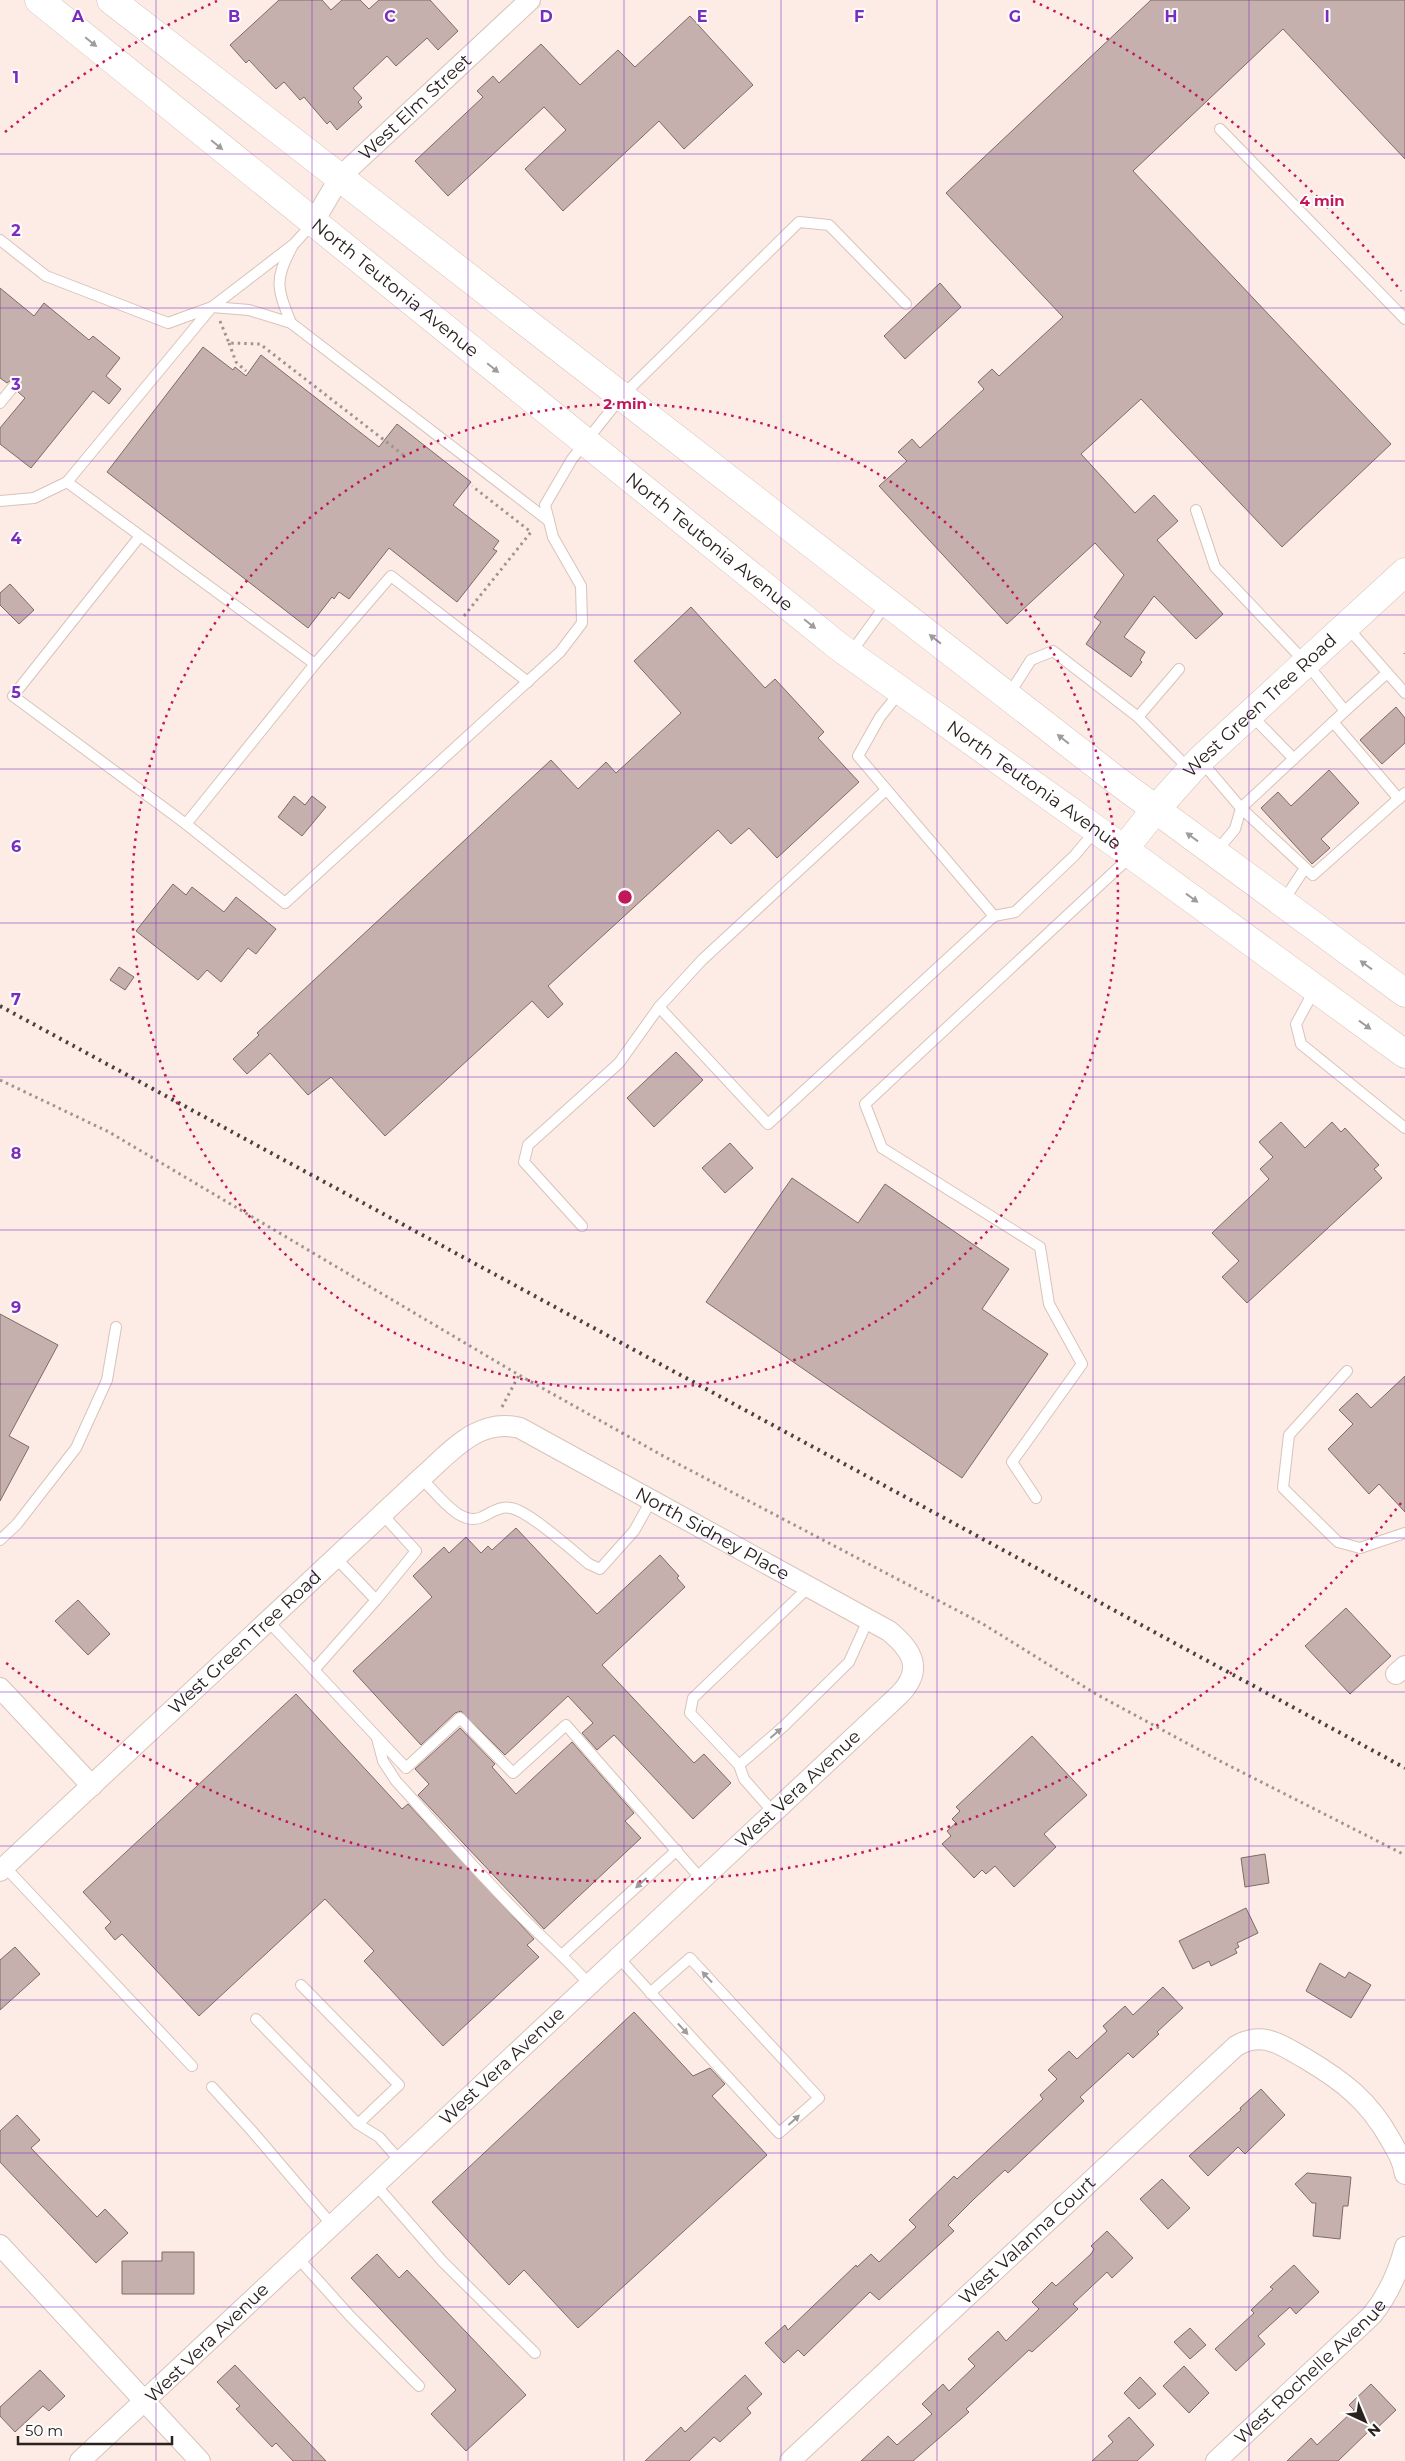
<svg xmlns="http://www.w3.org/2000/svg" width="1405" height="2461" font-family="Montserrat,sans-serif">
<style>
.building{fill:#c5b0ad;stroke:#7e6b69}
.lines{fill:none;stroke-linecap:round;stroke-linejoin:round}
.lane-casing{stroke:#d7c3ba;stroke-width:12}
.street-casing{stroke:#d7c3ba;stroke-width:22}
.secondary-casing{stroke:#d7c3ba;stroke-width:29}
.path{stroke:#a1948f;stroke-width:3;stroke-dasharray:2.5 4;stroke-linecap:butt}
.lane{stroke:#fff;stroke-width:10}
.street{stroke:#fff;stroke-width:20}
.secondary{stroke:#fff;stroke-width:28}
.rail{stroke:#4a413e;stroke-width:4;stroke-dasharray:2.5 5;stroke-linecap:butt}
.oneway{fill:#9f9c9a}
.grid{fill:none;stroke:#7b2cbf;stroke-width:1;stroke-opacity:0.55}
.ring{fill:none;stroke:#c2185b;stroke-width:2.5;stroke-dasharray:2.5 5}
.labels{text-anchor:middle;stroke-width:4;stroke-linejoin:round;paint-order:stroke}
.street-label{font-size:18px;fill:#29221f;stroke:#fdfdfd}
.grid-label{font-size:16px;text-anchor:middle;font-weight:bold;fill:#7b2cbf;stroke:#fdfdfd;stroke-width:4;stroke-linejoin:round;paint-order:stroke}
.centre{fill:#c2185b;stroke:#fdfdfd;stroke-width:2.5}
.ring-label{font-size:15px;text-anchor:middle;font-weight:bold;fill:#c2185b;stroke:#fdfdfd;stroke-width:4;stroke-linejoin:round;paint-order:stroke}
</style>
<rect width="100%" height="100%" fill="#fdece5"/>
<g class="building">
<polygon points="279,0 322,0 331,10 342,0 360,0 369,9 379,0 430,0 458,31 438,50 427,38 396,66 387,56 353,88 362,98 358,102 362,107 337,130 330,121 327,124 304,97 300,100 284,82 276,89 249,60 246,63 230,45"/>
<polygon points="1151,0 1405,0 1405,159 1283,29 1133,171 1391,444 1282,547 1141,399 1081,454 1135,513 1154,495 1178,521 1157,540 1223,614 1196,639 1154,596 1124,637 1145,652 1140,660 1142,662 1131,677 1086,644 1101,622 1094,617 1124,575 1095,543 1007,624 879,486 907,461 898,452 912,439 920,448 984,389 978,382 992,369 999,376 1063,317 946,193"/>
<polygon points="690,16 753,85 684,149 659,121 563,211 525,169 566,130 544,107 448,196 415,161 483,97 477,91 493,76 499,83 541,44 580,85 618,50 635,67"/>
<polygon points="940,283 961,307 905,359 884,336"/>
<polygon points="0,288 34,316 44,303 89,340 93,336 120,358 106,376 121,389 109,404 93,391 31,468 0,444 0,428 25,398 18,392 20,388 18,382 11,380 7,383 0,378"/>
<polygon points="203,347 233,370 235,367 246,376 261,355 379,447 397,424 471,482 453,505 499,541 493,549 497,551 457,602 389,548 349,599 339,592 334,599 332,597 308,628 107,472"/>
<polygon points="10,584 34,610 19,624 0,605 0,593"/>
<polygon points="691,607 765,688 775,679 824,732 818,738 859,782 777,858 749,828 731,844 718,830 548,986 563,1004 548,1018 532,1001 385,1136 331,1077 308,1095 270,1053 247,1074 233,1059 259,1035 257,1033 551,760 578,789 606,762 616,773 681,713 634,661"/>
<polygon points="1396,707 1405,718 1405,743 1382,764 1360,740"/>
<polygon points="1329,770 1359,803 1321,839 1330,848 1312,864 1261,808 1278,792 1291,806"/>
<polygon points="294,796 305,805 312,796 326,807 302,836 278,817"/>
<polygon points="173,884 186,895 192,887 224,912 236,897 276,929 256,954 248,948 221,982 207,970 198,980 136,931"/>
<polygon points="119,967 134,977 125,990 110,980"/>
<polygon points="676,1052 703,1080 654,1127 627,1098"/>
<polygon points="1281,1122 1305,1148 1332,1122 1341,1132 1345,1128 1379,1165 1374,1169 1382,1178 1247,1303 1222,1277 1239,1261 1212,1233 1269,1179 1260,1169 1273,1157 1259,1142"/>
<polygon points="730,1143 753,1168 725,1193 702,1168"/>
<polygon points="792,1178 858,1223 885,1184 1009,1269 982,1309 1048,1354 962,1478 706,1302"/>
<polygon points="0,1314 58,1345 9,1436 29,1447 0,1501"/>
<polygon points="1405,1376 1405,1512 1379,1484 1369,1494 1328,1449 1353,1424 1339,1410 1357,1393 1371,1408"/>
<polygon points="516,1528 597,1614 660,1555 679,1576 677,1578 685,1587 602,1665 694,1763 704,1754 731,1783 693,1819 614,1735 597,1750 582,1733 593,1723 568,1696 505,1755 461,1711 455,1713 421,1745 353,1671 432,1597 413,1576 444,1547 449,1553 466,1537 481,1553 488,1546 492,1550"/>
<polygon points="78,1600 110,1634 88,1655 55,1621"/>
<polygon points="1346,1608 1391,1656 1350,1694 1305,1646"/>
<polygon points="296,1694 402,1809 408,1804 534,1939 527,1945 539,1957 443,2046 364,1961 374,1951 325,1899 199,2016 122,1934 115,1940 105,1928 111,1922 83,1892"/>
<polygon points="460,1728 495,1764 492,1767 516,1794 572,1742 634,1813 625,1821 641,1838 544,1929 418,1795 429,1784 415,1769"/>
<polygon points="1032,1736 1087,1795 1044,1834 1056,1847 1014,1887 995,1866 986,1874 982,1870 974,1878 942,1844 951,1836 947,1831 956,1823 952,1819 960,1811 956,1807"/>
<polygon points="1265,1854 1269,1883 1245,1887 1241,1858"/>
<polygon points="1246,1908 1258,1933 1237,1943 1239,1947 1235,1949 1237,1953 1211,1966 1209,1961 1193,1969 1179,1941"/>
<polygon points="15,1947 40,1974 0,2010 0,1960"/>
<polygon points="1320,1963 1345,1978 1349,1972 1371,1985 1351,2018 1306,1991"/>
<polygon points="1163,1987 1183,2008 1157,2032 1159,2034 1133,2058 1128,2053 1080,2097 1084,2101 1008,2173 1005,2170 975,2198 948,2225 954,2231 879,2300 870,2292 804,2356 798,2350 784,2363 765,2343 785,2325 788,2330 856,2265 857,2267 871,2254 879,2262 916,2227 909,2220 954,2176 957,2179 1043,2099 1040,2095 1057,2079 1048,2070 1069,2051 1077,2059 1107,2031 1103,2026 1125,2006 1133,2015"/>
<polygon points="634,2012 693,2076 710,2068 725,2084 712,2096 767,2155 578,2328 524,2270 509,2285 432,2202"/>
<polygon points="1261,2089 1285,2115 1245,2154 1238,2147 1208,2176 1189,2156 1241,2110 1240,2108"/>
<polygon points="17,2115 40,2140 31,2148 68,2187 97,2217 105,2209 128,2233 96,2263 0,2162 0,2131"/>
<polygon points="1307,2173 1351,2177 1348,2206 1343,2206 1340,2239 1313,2236 1316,2203 1312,2203 1295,2184"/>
<polygon points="1162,2179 1190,2208 1168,2229 1140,2199"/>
<polygon points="1107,2231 1133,2258 1112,2278 1107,2272 1073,2304 1078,2309 1057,2329 1032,2352 1029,2350 966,2409 969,2412 913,2461 861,2461 888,2436 897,2445 932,2414 922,2404 943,2384 949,2391 975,2366 968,2359 998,2331 1006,2341 1039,2309 1032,2302 1052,2282 1056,2286 1091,2254 1094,2249 1091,2246"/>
<polygon points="162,2252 194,2252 194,2294 122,2294 122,2261 162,2261"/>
<polygon points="377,2254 399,2278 407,2270 526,2395 466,2451 431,2414 456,2390 351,2278"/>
<polygon points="1294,2265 1319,2292 1296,2314 1290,2307 1258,2336 1265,2344 1236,2371 1215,2349 1254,2313 1251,2310 1273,2289 1270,2287"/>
<polygon points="1190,2328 1206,2345 1190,2359 1174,2342"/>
<polygon points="235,2365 258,2389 326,2461 293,2461 276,2443 272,2447 236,2409 240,2406 217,2382"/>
<polygon points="1184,2366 1209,2393 1189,2413 1163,2386"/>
<polygon points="40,2370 65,2396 49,2411 43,2406 15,2432 0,2416 0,2407"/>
<polygon points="745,2375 762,2394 747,2408 751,2413 720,2442 714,2437 689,2461 645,2461 681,2427 685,2432"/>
<polygon points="1140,2377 1156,2394 1139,2409 1124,2393"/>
<polygon points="1371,2384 1396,2410 1374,2431 1371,2429 1338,2461 1287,2461 1311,2438 1317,2445 1354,2410 1349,2405"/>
<polygon points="1129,2417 1154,2445 1137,2461 1092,2461 1113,2442 1108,2436"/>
</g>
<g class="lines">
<g class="lane-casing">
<g id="lane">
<polyline points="1220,129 1405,319"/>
<polyline points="0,240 46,276 168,323 212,307 294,244 313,223"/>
<path d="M 291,323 C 277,288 274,280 292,247"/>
<polyline points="0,403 13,387"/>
<polyline points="0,501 34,498 67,482"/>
<polyline points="1196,510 1215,567 1307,664 1345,711 1241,808 1201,761"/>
<polyline points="140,536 13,696 186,824"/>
<polyline points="1347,627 1405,693"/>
<polyline points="850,654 887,603"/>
<polyline points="315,664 186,824 285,903 560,652 582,623 581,586 553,537 545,505 572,459 622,396 799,222 829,225 906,304"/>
<polyline points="528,682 391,576 315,664 67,482 212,307 249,310 291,323 549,521"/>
<polyline points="900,692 880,717 858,756 994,916 1015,912 1075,855 1095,831"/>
<polyline points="1008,696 1031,660 1053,651 1138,717 1190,770"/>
<polyline points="1345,711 1387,673"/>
<polyline points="1251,715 1294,759"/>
<polyline points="1138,717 1179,669"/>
<polyline points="1333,722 1399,799"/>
<polyline points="886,790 702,960 659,1007 768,1124 994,916"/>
<polyline points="1216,852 1235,829 1241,808 1313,875 1405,793"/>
<polyline points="1282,903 1305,868"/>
<polyline points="1315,989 1296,1024 1301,1044 1405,1128"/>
<polyline points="582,1226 524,1162 528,1145 619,1063 659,1007"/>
<polyline points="1347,1371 1289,1435 1283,1488 1338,1542 1360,1548 1405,1533"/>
<path d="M 421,1478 C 436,1492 460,1528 482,1517 C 492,1512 500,1506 511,1508 C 529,1511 573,1551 589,1564 L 600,1569 L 634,1531 L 652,1499"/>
<polyline points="1036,1498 1012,1462 1082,1364 1049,1304 1040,1247 882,1148 865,1104 1131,856"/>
<polyline points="0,1540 17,1524 76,1448 107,1380 116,1327"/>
<polyline points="336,1558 376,1600"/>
<polyline points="268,1621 406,1768 460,1718 513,1773 566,1725 701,1879"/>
<polyline points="314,1670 376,1600 416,1551 382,1514"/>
<path d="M 377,1738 L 383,1761 L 396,1781 C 436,1825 475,1869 516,1911 C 540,1936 566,1958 589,1984"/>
<polyline points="739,1765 784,1726 849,1662 868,1620"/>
<polyline points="773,1812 744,1779 739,1765 690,1713 693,1698 810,1586"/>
<polyline points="5,1867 192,2066"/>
<polyline points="563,1954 677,1850"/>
<polyline points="618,1957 779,2133 819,2098 690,1958 650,1993"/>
<polyline points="301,1985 399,2085 358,2124 379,2137 400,2161"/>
<polyline points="256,2019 358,2124"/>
<polyline points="212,2087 252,2131 332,2225"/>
<polyline points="375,2184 443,2262 535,2353"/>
<polyline points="297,2257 350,2316 419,2386"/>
</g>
</g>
<g class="street-casing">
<g id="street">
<path id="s1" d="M 313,223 L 340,177 L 530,0"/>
<polyline points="1396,1674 1405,1666"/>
<polyline points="0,1688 92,1786"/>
<path id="s2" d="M 0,1871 L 421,1478 C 450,1453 477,1417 520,1428 L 889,1631 C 912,1650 924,1669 900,1694 L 80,2461"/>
<polyline points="0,2245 200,2461"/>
<path id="s3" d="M 790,2461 L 1236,2046 C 1263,2030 1281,2045 1306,2059 C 1343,2081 1369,2101 1390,2139 C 1397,2151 1403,2161 1405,2174"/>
<path id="s4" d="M 1216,2461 L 1372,2315 C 1389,2294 1398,2273 1405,2247"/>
</g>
</g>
<g class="secondary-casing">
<g id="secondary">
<path id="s5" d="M 39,0 L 838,646 L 1132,855 L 1405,1054"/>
<polyline points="111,0 1116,780 1405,993"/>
<path id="s6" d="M 1124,849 L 1155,810 L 1200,760 L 1405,572"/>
</g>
</g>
<g class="path">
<polyline points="220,321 229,343 260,344 406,457"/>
<polyline points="229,343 236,362 246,371"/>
<polyline points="464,616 531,532 472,486"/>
<polyline points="1405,653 1405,654"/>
<polyline points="0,1080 109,1132 519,1375 665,1457 983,1624 1096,1694 1218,1760 1405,1855"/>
<polyline points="502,1407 519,1375"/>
</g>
<use href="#lane" class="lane"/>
<use href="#street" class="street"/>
<use href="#secondary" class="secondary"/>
<polyline class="rail" points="0,1006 1405,1768"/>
</g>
<defs><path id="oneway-solid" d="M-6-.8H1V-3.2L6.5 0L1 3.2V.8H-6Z" transform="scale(1.25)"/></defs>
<g class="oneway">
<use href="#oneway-solid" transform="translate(91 42) rotate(39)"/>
<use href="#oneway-solid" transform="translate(217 145) rotate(39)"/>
<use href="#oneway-solid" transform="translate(493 368) rotate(39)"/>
<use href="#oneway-solid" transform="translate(810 624) rotate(39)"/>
<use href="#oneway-solid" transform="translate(935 639) rotate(-142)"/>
<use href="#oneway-solid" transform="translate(1063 739) rotate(-142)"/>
<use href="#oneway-solid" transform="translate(1192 837) rotate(-144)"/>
<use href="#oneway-solid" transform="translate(1192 898) rotate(36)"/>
<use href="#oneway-solid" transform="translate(1366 965) rotate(-144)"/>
<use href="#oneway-solid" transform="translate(1365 1025) rotate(36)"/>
<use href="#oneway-solid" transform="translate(776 1733) rotate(-41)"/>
<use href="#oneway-solid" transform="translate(641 1883) rotate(138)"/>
<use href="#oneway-solid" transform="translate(707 1977) rotate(-133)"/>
<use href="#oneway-solid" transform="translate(683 2029) rotate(47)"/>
<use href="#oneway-solid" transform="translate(794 2120) rotate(-42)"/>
</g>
<path class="grid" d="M 156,0 L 156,2461M 312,0 L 312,2461M 468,0 L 468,2461M 624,0 L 624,2461M 781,0 L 781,2461M 937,0 L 937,2461M 1093,0 L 1093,2461M 1249,0 L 1249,2461M 0,154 L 1405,154M 0,308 L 1405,308M 0,461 L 1405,461M 0,615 L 1405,615M 0,769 L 1405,769M 0,923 L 1405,923M 0,1077 L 1405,1077M 0,1230 L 1405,1230M 0,1384 L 1405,1384M 0,1538 L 1405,1538M 0,1692 L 1405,1692M 0,1846 L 1405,1846M 0,2000 L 1405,2000M 0,2153 L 1405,2153M 0,2307 L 1405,2307"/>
<g class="ring">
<circle cx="625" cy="897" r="493"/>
<path d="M1401 1503A985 985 0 0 1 5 1662M5 132A985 985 0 0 1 217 1M1033 1A985 985 0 0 1 1401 291"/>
</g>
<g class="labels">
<g class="street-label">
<text dy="6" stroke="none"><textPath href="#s1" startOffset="156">West Elm Street</textPath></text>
<text dy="6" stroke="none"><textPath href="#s5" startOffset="458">North Teutonia Avenue</textPath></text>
<text dy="6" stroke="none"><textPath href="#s5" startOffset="862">North Teutonia Avenue</textPath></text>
<text dy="6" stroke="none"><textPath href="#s6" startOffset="198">West Green Tree Road</textPath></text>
<text dy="6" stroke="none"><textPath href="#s5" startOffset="1268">North Teutonia Avenue</textPath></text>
<text dy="6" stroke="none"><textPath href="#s2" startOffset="912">North Sidney Place</textPath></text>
<text dy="6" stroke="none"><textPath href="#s2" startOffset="335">West Green Tree Road</textPath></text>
<text transform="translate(798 1789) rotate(-43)" y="6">West Vera Avenue</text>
<text transform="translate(502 2066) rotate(-43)" y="6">West Vera Avenue</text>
<text dy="6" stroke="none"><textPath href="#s3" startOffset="324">West Valanna Court</textPath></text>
<text transform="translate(207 2343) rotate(-44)" y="6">West Vera Avenue</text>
<text dy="6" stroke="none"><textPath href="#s4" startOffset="130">West Rochelle Avenue</textPath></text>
</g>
</g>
<g class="grid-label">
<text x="78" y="22">A</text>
<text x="234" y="22">B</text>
<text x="390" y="22">C</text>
<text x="546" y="22">D</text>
<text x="702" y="22">E</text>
<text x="859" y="22">F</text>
<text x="1015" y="22">G</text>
<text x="1171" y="22">H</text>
<text x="1327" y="22">I</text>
<text x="16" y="83">1</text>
<text x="16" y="236">2</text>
<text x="16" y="390">3</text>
<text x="16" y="544">4</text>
<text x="16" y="698">5</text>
<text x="16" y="852">6</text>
<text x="16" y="1005">7</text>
<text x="16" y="1159">8</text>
<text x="16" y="1313">9</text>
</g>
<circle cx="625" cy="897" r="8" class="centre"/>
<g class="ring-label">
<text x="1322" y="206">4 min</text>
<text x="625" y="409">2 min</text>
</g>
<g transform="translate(1365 2421) rotate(136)" stroke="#fdfdfd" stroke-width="4" paint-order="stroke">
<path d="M0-4L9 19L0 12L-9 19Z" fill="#29221f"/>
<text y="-8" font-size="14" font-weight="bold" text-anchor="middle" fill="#29221f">N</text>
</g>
<path d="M18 2436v8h154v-8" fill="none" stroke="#29221f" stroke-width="2.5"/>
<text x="25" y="2436" font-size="15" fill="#29221f" stroke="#fdfdfd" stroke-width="4" paint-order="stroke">50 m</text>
</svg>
